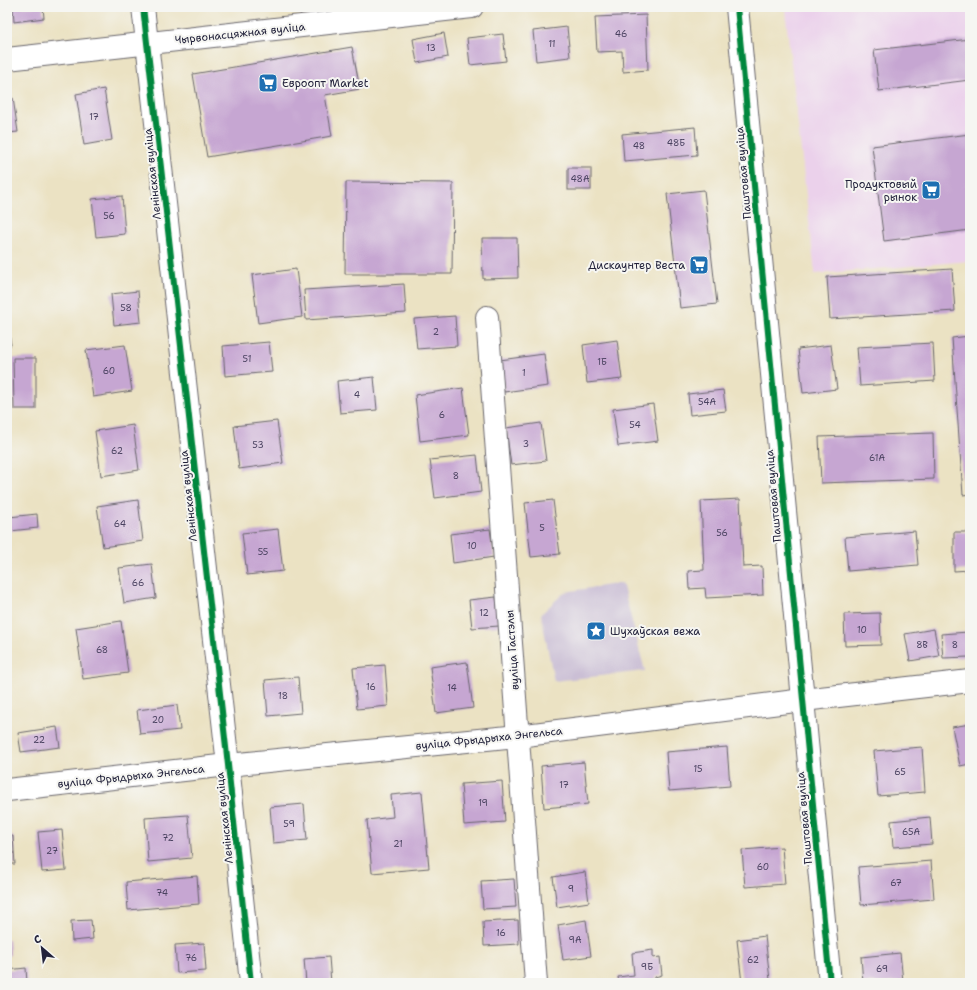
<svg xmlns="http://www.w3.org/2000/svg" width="977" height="990" font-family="'Shantell Sans',sans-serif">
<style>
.built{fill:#ebd1eb}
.industrial{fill:#cbbfd5}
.building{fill:#c6a6d2}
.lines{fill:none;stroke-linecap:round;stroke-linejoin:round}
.minor-casing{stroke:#68656b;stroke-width:24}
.minor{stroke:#fff;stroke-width:22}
.cycleway-casing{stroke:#f6f6f2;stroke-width:8}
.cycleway{stroke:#00873e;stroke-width:6}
.labels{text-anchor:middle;stroke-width:4;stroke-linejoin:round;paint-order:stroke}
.number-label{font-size:9px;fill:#4b4361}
.street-label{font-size:11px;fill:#22223b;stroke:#f6f6f2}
.poi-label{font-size:11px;fill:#22223b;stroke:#f6f6f2;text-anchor:start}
</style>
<rect width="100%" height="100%" fill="#f6f6f2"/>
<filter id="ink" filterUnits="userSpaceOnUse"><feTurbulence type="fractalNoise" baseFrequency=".025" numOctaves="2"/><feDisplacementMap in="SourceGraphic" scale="8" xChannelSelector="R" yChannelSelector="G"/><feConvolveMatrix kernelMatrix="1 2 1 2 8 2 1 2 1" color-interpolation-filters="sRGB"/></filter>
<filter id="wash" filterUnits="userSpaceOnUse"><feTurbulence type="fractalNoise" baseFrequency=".012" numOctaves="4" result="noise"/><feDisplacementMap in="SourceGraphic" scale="16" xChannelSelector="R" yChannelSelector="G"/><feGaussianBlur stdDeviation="0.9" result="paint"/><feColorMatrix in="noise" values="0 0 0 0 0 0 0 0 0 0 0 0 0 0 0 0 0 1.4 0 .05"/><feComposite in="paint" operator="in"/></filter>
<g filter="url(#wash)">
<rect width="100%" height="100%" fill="#ebe2c3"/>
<polygon class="built" points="802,7 970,7 970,261 815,274 785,9"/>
<polygon class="industrial" points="622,583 645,671 554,681 541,614 565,592"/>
<g id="blocks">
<g class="building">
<polygon points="13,7 43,7 44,18 14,22"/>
<polygon points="646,15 648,70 623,72 622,51 597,52 595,17"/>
<polygon points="567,27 570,57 536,61 533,31"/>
<polygon points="444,33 448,57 417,63 413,39"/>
<polygon points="503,34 506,61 470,65 467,38"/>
<polygon points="970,39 970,80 879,91 874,50"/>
<polygon points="352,47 360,89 325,95 332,136 207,157 193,74"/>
<polygon points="104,89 112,140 84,145 76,94"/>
<polygon points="13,98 18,132 7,133 7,99"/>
<polygon points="695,127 697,155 624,161 622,134"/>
<polygon points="970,134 970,230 884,241 872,146"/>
<rect x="568" y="168" width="23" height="22"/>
<polygon points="346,182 453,183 452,274 345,274"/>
<polygon points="704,190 717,304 680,308 667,194"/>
<polygon points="122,196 125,234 96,237 92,199"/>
<polygon points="482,238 517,238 518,278 483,279"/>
<polygon points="296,269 302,317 258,323 252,275"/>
<polygon points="952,269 955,311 830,319 827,277"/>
<polygon points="404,284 406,313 306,320 304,290"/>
<polygon points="138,291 141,322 114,325 111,294"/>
<polygon points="455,316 457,346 417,349 414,319"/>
<polygon points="7,326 8,326 11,345 7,346"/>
<polygon points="970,336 970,494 963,495 952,338"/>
<polygon points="617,340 622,379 587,383 583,345"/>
<polygon points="269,342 272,372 225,376 223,346"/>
<polygon points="933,343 935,381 860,386 857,347"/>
<polygon points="125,345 132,391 93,397 86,350"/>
<polygon points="831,345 837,389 803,393 798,349"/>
<polygon points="544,354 548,386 504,392 500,360"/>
<polygon points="13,358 36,358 36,409 14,409"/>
<polygon points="374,377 377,410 340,413 337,381"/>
<polygon points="463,388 469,435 420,441 415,395"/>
<polygon points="723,390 726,411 690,415 688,394"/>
<rect x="7" y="391" width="3" height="24"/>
<polygon points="653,404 658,441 618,446 613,409"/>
<polygon points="277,421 283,463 239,469 234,426"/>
<polygon points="541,423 546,461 511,465 506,428"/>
<polygon points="133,425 139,470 101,476 95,431"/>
<polygon points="933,433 934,479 821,483 819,437"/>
<polygon points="477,455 481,492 435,498 430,460"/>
<polygon points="740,499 743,567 762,566 763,595 706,598 705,588 689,589 688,571 704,570 701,501"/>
<polygon points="138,500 143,541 103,547 97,506"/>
<polygon points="553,500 560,554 531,557 525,503"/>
<polygon points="37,514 38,528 10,531 9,517"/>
<polygon points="278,529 283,571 247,575 242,533"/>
<polygon points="490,529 494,557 453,563 450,534"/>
<polygon points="915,531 918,565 848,571 845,537"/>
<polygon points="954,532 970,532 970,570 954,571"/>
<polygon points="152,564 156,598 124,603 119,568"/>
<polygon points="496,597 499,626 472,628 469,600"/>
<polygon points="880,613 881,645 845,646 844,614"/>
<polygon points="121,621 128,673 83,679 76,628"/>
<polygon points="934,629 939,656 910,661 905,634"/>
<polygon points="968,632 969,657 943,658 941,634"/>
<polygon points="467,662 473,708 436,713 430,667"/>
<polygon points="385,665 388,706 357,709 353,668"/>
<polygon points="298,677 301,713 268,716 265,680"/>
<polygon points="177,705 180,730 140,734 137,710"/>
<polygon points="970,724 970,764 960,766 952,727"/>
<polygon points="57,727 60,747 21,752 18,733"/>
<polygon points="727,747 730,786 669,791 666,752"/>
<polygon points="922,747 925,792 878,796 874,751"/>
<polygon points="584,762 588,804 544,808 541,766"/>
<polygon points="502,781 505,822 464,825 461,784"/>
<polygon points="422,792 429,868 372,873 367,820 393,817 391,795"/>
<polygon points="304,804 307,840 273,843 270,807"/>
<polygon points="188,815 192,858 148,862 145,818"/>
<polygon points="930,817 932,844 893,847 891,821"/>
<polygon points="62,830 66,870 42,872 38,832"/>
<polygon points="7,836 13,836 15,864 7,864"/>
<polygon points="782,847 785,884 745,887 742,850"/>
<polygon points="931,861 934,899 861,905 858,867"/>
<polygon points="585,872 589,902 557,907 553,877"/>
<polygon points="197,876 199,904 128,910 126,882"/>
<polygon points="514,879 516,907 483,909 481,881"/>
<polygon points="91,920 93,939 72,941 71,921"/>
<polygon points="518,920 519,944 484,946 483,922"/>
<polygon points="586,920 591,956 563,960 558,925"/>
<polygon points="765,936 770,980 742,983 737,940"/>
<polygon points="7,939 9,939 10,955 7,956"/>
<polygon points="204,943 206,971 177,973 175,945"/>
<polygon points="653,950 653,958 660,957 662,975 655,977 655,983 619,983 618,977 634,975 632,953"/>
<polygon points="900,953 903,981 887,983 863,983 861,957"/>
<polygon points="329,957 331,983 306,983 304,959"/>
<polygon points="26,968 27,983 7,983 7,970"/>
</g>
</g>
</g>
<g filter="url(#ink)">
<use href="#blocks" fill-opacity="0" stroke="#68656b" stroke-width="1"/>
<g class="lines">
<g class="minor-casing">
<g id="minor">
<polyline points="143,7 228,765 251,983"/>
<polyline points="737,7 830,983"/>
<polyline points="7,59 472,7"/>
<polyline points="487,317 536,983"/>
<polyline points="7,790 228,765 518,736 803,700 970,681"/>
</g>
</g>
<use href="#minor" class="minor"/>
<g class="cycleway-casing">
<g id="cycleway">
<polyline points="143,7 228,765 251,983"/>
<polyline points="737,7 830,983"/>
</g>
</g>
<use href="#cycleway" class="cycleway"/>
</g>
</g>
<defs>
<g id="supermarket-square" transform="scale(1)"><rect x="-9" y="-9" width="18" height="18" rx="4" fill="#1f6fb2" stroke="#f6f6f2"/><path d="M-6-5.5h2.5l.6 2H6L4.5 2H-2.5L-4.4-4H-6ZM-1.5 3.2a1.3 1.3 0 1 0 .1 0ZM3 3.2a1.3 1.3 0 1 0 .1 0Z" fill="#fff"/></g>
<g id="sight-square" transform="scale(1)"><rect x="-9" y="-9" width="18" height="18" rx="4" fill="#1f6fb2" stroke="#f6f6f2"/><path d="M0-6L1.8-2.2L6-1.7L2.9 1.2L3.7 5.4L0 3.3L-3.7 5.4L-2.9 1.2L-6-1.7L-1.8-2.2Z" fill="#fff"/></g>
</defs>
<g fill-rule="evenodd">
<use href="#supermarket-square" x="268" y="83"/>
<use href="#supermarket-square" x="931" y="190"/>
<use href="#supermarket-square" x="699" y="265"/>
<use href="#sight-square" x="596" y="631"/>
</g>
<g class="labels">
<g class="number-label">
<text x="621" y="37">46</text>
<text x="552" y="47">11</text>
<text x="431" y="51">13</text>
<text x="94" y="120">17</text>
<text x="676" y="146">48Б</text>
<text x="639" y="149">48</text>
<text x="580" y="182">48А</text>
<text x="109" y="219">56</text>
<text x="126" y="311">58</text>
<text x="436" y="335">2</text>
<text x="247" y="362">51</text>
<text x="602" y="365">1Б</text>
<text x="109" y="374">60</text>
<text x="524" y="376">1</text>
<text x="357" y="398">4</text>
<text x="707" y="405">54А</text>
<text x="442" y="418">6</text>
<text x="635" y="428">54</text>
<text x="526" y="447">3</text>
<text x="258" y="448">53</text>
<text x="117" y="454">62</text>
<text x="877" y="461">61А</text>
<text x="456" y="479">8</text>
<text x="120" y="527">64</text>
<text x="542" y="531">5</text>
<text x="722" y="536">56</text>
<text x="472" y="549">10</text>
<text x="263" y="555">55</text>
<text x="138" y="586">66</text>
<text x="484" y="616">12</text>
<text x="862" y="633">10</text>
<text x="922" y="648">8В</text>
<text x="955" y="648">8</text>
<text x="102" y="653">68</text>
<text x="371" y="690">16</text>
<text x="452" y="691">14</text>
<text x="283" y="699">18</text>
<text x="158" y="723">20</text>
<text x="39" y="743">22</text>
<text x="698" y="772">15</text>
<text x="900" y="775">65</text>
<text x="564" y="788">17</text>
<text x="483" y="806">19</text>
<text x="289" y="827">59</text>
<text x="911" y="835">65А</text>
<text x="168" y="841">72</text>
<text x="398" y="847">21</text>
<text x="52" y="854">27</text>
<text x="763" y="870">60</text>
<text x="896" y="886">67</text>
<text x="571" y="892">9</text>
<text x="162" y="896">74</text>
<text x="501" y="936">16</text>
<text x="575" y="943">9А</text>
<text x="191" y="961">76</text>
<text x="753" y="963">62</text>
<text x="647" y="970">9Б</text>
<text x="882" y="972">69</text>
</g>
<g class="street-label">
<text transform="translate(240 33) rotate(-6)" y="4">Чырвонасцяжная вуліца</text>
<text transform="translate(743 173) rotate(-95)" y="4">Паштовая вуліца</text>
<text transform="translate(152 174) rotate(-96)" y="4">Ленінская вуліца</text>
<text transform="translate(188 496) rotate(-96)" y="4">Ленінская вуліца</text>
<text transform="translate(773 496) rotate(-95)" y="4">Паштовая вуліца</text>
<text transform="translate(512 650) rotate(-94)" y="4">вуліца Гастэлы</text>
<text transform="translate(489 738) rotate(-6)" y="4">вуліца Фрыдрыха Энгельса</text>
<text transform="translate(131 776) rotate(-6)" y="4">вуліца Фрыдрыха Энгельса</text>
<text transform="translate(224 818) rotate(-96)" y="4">Ленінская вуліца</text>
<text transform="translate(804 818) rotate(-95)" y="4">Паштовая вуліца</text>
</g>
<g class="poi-label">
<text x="282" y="87">Евроопт Market</text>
<text x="917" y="188" text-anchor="end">Продуктовый<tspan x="917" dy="13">рынок</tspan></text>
<text x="685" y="269" text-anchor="end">Дискаунтер Веста</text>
<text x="610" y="635">Шухаўская вежа</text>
</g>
</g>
<rect width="977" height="990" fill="none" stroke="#f6f6f2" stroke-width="24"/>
<g transform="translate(42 948) rotate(332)" stroke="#f6f6f2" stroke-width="3" paint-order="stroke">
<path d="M0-3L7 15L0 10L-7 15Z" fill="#22223b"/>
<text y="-6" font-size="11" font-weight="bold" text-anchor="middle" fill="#22223b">С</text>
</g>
</svg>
